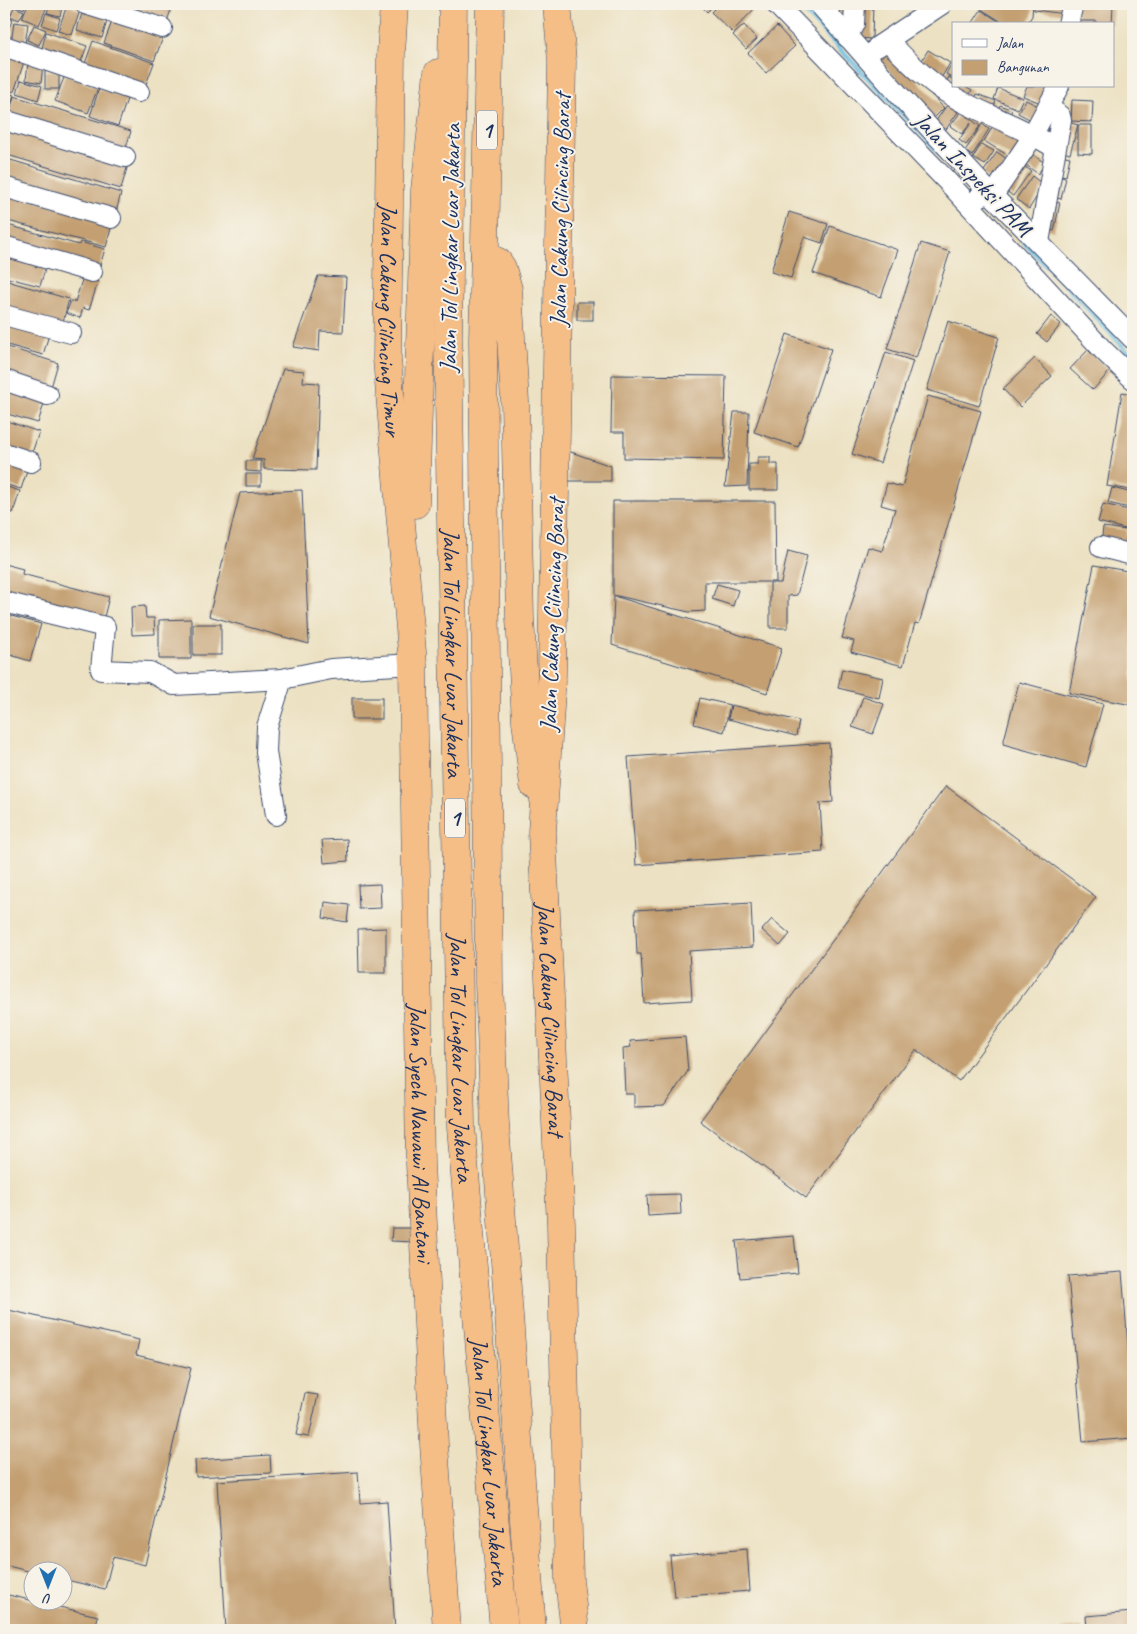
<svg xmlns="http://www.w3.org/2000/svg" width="1137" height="1634" font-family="Caveat,sans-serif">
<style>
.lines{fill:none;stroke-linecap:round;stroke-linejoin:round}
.stream{stroke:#6ac1e7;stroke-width:4.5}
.building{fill:#c39f71}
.minor-casing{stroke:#3a4a6d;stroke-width:22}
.highway-casing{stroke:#3a4a6d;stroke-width:29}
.minor{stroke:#fff;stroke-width:20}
.highway{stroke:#f6be87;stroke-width:28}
.labels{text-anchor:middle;stroke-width:4;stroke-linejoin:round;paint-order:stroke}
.shield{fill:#f7f3e8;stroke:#5d6a87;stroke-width:1}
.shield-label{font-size:22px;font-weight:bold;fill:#1b2f5e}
.street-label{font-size:24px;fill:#1b2f5e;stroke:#f7f3e8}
</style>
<rect width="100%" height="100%" fill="#f7f3e8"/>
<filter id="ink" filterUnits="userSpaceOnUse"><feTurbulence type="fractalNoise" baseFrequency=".02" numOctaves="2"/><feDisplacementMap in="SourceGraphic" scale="10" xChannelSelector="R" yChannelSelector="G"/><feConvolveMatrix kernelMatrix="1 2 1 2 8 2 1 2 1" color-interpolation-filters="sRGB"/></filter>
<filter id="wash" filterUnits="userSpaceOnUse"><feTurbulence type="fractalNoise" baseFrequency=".0096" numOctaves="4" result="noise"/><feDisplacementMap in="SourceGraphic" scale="20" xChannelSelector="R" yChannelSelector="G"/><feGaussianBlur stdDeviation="1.12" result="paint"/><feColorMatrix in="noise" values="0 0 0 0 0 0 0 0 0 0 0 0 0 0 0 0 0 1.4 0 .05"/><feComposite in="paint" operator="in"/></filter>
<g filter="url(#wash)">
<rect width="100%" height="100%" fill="#ece1c2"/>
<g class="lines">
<g class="stream">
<polyline points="797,4 939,153"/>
<polyline points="1024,242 1133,357"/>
</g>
</g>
<g id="blocks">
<g class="building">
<polygon points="4,4 25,4 24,9 11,4 8,14 4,12"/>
<polygon points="28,4 48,4 39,25 22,18"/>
<polygon points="50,4 63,4 60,16 47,13"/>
<polygon points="122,4 173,4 165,27 120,11"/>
<polygon points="699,4 715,4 707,12"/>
<polygon points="719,4 754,4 757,6 732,32 711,12"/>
<polygon points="826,4 851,4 850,25"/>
<polygon points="856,4 873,4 872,39 855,38"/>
<polygon points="980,4 1033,4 1032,16 1027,24 1005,24 978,7"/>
<polygon points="1035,4 1067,4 1066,14 1034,10"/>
<polygon points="1075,4 1113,4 1112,24 1096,24 1096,21 1075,21"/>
<polygon points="67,5 80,10 72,35 58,31"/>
<polygon points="14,7 24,11 19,20 10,16"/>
<polygon points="83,10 108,18 102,38 77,30"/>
<polygon points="981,10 1003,24 972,24"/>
<polygon points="46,13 60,18 56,30 42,25"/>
<polygon points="4,14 13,19 4,38"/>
<polygon points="114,16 164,35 154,61 104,43"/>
<polygon points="14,22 28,24 25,44 11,43"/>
<polygon points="34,25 46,30 39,45 27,40"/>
<polygon points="744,25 757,39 746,49 733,35"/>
<polygon points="777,26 795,46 766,73 748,53"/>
<polygon points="46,32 87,46 79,67 41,52"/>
<polygon points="93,41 154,63 143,92 83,69"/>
<polygon points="886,47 944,108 934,118 876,57"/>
<polygon points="928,50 950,63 940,80 918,67"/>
<polygon points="4,54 24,62 14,92 4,88"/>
<polygon points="953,61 953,78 946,74"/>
<polygon points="28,63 43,65 41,83 26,80"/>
<rect x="45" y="71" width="14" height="18"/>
<polygon points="65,75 98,88 88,113 55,101"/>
<polygon points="949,77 953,80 953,86 965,86 972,90 965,101 943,88"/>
<polygon points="21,80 42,86 38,100 17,93"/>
<polygon points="1027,86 1049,86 1046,105 1023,96"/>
<polygon points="998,88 1023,98 1018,109 994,99"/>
<polygon points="99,89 127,99 118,126 90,116"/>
<polygon points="4,91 14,95 6,119 4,118"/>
<polygon points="977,94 996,101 992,112 973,105"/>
<polygon points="14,96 131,131 124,155 7,120"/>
<polygon points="1026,100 1040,107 1033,121 1018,113"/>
<polygon points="1072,100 1093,101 1092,122 1071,121"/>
<polygon points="947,105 958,112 944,132 933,125"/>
<polygon points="1000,105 1012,110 1007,121 996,115"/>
<polygon points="961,112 980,126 966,145 959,140 971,123 962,134 950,126"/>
<polygon points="1065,121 1078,125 1070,154 1056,150"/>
<polygon points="995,123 1025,141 1014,159 984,141"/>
<polygon points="4,124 129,161 121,189 4,154"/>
<polygon points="982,124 989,129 972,156 965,151"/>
<polygon points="1078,125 1092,125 1092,154 1078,153"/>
<polygon points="981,144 994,151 985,165 973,158"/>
<polygon points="997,152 1007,159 998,184 982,174"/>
<polygon points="1029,152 1045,163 1038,174 1022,162"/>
<polygon points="1057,154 1070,157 1066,176 1053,173"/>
<polygon points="4,158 121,193 115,216 4,185"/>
<polygon points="1018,162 1031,171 1013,196 1001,187"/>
<polygon points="1053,175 1066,178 1061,199 1048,196"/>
<polygon points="1032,176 1044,185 1029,209 1016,199"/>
<polygon points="4,193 113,221 106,247 4,220"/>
<polygon points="1049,201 1060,203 1054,231 1043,228"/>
<polygon points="789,212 828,224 822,243 804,237 791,278 771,272"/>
<polygon points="4,224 79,245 80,242 105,249 99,269 4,241"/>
<polygon points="830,226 898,250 881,297 813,273"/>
<polygon points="921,243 950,252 916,358 887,349"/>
<polygon points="4,251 47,263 40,286 4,277"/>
<polygon points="318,276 346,277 343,332 320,331 319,351 293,347"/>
<polygon points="83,277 98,282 89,310 83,308 80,318 66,313 71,301 75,302"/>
<polygon points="4,280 69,299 62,326 4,310"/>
<rect x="577" y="302" width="16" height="18"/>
<polygon points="1051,316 1061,324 1047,342 1037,334"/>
<polygon points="4,318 50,331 43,355 4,344"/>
<polygon points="948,321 999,337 979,406 927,390"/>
<polygon points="787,334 831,349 798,447 754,432"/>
<polygon points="4,346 58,363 50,391 4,378"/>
<polygon points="1088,350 1110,371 1093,390 1070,369"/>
<polygon points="886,352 913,361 880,463 852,454"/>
<polygon points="1035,358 1052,376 1020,407 1003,389"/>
<polygon points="283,369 304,371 303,382 319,383 316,470 264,469 264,460 252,459"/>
<polygon points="612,375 726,376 724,460 624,458 624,432 611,432"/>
<polygon points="4,385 46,397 38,423 4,413"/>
<polygon points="1122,392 1133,394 1133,476 1131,490 1107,486"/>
<polygon points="928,396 981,411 919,624 915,623 903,666 851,652 854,641 842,638 868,547 882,551 895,509 881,505 887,483 902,487"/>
<polygon points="734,412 749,412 747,486 725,487"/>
<polygon points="4,420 39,432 30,459 4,451"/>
<polygon points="568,451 611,466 611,481 568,481"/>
<polygon points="4,457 29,465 21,489 4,484"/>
<polygon points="758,457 770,457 770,464 778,464 778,490 749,490 749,464 758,464"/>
<polygon points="246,461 261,461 261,472 246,471"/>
<rect x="246" y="474" width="15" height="12"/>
<polygon points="4,486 20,491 13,513 4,511"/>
<polygon points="1112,488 1133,493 1133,509 1108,503"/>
<polygon points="302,490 309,644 209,616 240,493"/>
<polygon points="613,501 775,501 776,582 705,582 705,611 689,612 613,595"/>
<polygon points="1103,504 1133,511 1133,531 1098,522"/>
<polygon points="1103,527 1127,530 1125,549 1101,546"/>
<polygon points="788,551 807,556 797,595 788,596 788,628 770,628 770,583 781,583"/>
<polygon points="4,564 23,569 22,574 109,597 102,625 4,602"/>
<polygon points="1094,565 1133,572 1132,705 1069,693"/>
<polygon points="717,584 738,590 733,606 712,599"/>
<polygon points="614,596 782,648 767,693 612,645"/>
<polygon points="145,606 146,618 154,618 155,634 132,635 131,607"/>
<polygon points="4,614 41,624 30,661 4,653"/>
<polygon points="191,619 191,659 159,659 159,620"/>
<rect x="193" y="624" width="28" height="31"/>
<polygon points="842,669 883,678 879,698 838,688"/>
<polygon points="1019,682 1103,704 1086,767 1003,744"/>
<polygon points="863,697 884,704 873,734 852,727"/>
<rect x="352" y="698" width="30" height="21"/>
<polygon points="700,698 730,705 724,732 694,724"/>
<polygon points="731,705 799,721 796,736 728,719"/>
<polygon points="829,743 833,802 820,803 823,852 636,865 628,757"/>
<polygon points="946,786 1096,897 959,1081 916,1050 806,1198 700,1121"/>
<polygon points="347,839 348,861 324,863 322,840"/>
<polygon points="380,884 381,908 359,909 358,885"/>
<polygon points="325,902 349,905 347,922 323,918"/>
<polygon points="751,903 753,947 689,951 692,1000 644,1003 641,954 637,954 635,910"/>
<polygon points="772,919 790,934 780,946 762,930"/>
<polygon points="386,928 386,973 359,973 358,929"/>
<polygon points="685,1037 688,1071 664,1106 634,1107 634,1094 625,1094 623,1048 631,1047 630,1041"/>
<polygon points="680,1194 681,1214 648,1216 647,1195"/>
<polygon points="392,1228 415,1228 414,1242 391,1241"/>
<polygon points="794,1236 798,1273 740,1278 736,1241"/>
<polygon points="1122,1272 1133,1407 1133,1438 1083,1442 1068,1276"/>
<polygon points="4,1309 139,1340 136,1355 191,1368 145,1565 113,1557 105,1589 62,1579 62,1572 32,1572 4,1565"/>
<polygon points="305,1393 318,1395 309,1437 296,1435"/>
<polygon points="270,1455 271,1473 196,1477 195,1460"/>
<polygon points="358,1472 360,1503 387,1501 395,1630 226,1630 217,1481"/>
<polygon points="747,1549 750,1591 674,1597 670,1556"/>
<polygon points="4,1594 98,1616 95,1630 4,1630"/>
<polygon points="1133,1612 1133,1630 1087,1630 1086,1616"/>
<polygon points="1082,1627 1082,1630 1062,1630 1062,1629"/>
</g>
</g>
</g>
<g filter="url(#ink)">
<use href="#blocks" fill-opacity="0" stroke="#3a4a6d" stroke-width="1"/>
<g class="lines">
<g class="minor-casing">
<g id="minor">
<polyline points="85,4 162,28"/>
<polyline points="776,4 946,180 1103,350 1133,379"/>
<polyline points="819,4 900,96 989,192 1133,339"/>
<polyline points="1068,24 1073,4"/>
<polyline points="847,37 854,24 855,4"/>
<path d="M 888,41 C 910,63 932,86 959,100 C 991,117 1025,128 1055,148"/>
<polyline points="4,46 139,92"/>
<polyline points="877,47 942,4"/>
<polyline points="4,120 125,157"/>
<polyline points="4,187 111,218"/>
<polyline points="979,197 998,188 1027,145 1059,86"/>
<polyline points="1039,242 1061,120 1060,116 1049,107"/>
<polyline points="4,246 92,272"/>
<polyline points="4,315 71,333"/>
<polyline points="4,380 48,395"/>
<polyline points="4,453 31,462"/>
<polyline points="1101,547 1133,555"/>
<polyline points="4,602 105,627 101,670 150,672 174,685 282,679 331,669 413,664"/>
<polyline points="276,815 266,752 267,727 282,679"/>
</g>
</g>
<g class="highway-casing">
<g id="highway">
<path id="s1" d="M 394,4 L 391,54 L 387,359 L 413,664 L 420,1164 L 434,1444 L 447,1630"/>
<path id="s2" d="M 453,4 L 448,337 L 461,1127 L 504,1630"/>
<polyline points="490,4 483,340 489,983 495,1125 532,1630"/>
<path id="s3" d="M 557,4 L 562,61 L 552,675 L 542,832 L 561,1225 L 569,1581 L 575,1630"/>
<polyline points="485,256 498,262 502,268 508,289 515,402 520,618 526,721 534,785"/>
<polyline points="415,504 425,190 438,73"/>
</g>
</g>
<use href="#minor" class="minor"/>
<use href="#highway" class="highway"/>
</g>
</g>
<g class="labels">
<g class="shield">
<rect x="477" y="110.5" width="20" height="39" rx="4"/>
<rect x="445" y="798.5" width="20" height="39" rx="4"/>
</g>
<g class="shield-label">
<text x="487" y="138">1</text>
<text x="455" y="826">1</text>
</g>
<g class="street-label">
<text transform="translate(973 174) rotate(47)" y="8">Jalan Inspeksi PAM</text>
<text transform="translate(560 210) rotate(-89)" y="8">Jalan Cakung Cilincing Barat</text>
<text transform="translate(450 248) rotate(-89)" y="8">Jalan Tol Lingkar Luar Jakarta</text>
<text dy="8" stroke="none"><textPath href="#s1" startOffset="316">Jalan Cakung Cilincing Timur</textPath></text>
<text transform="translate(552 615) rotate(-88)" y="8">Jalan Cakung Cilincing Barat</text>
<text dy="8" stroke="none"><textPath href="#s2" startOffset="649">Jalan Tol Lingkar Luar Jakarta</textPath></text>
<text dy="8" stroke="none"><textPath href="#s3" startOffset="1016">Jalan Cakung Cilincing Barat</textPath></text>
<text dy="8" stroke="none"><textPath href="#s2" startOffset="1054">Jalan Tol Lingkar Luar Jakarta</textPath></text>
<text dy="8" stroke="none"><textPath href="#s1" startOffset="1130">Jalan Syech Nawawi Al Bantani</textPath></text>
<text dy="8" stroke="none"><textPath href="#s2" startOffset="1459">Jalan Tol Lingkar Luar Jakarta</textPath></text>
</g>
</g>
<rect width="1137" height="1634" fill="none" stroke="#f7f3e8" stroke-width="20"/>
<rect x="952" y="22" width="162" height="65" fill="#f7f3e8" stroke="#9fa5b1"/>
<rect x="962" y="39" width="25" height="8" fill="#ffffff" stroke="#9fa5b1"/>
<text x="997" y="48" font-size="15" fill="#1b2f5e">Jalan</text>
<rect x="962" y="60" width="25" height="15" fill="#c39f71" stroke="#9fa5b1"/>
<text x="997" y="72" font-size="15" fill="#1b2f5e">Bangunan</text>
<g transform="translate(48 1586) rotate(180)"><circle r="24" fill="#f7f3e8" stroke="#9fa5b1"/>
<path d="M0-4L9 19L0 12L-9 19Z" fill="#1f6fb2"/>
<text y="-8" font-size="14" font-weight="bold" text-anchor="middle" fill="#1b2f5e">U</text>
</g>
</svg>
